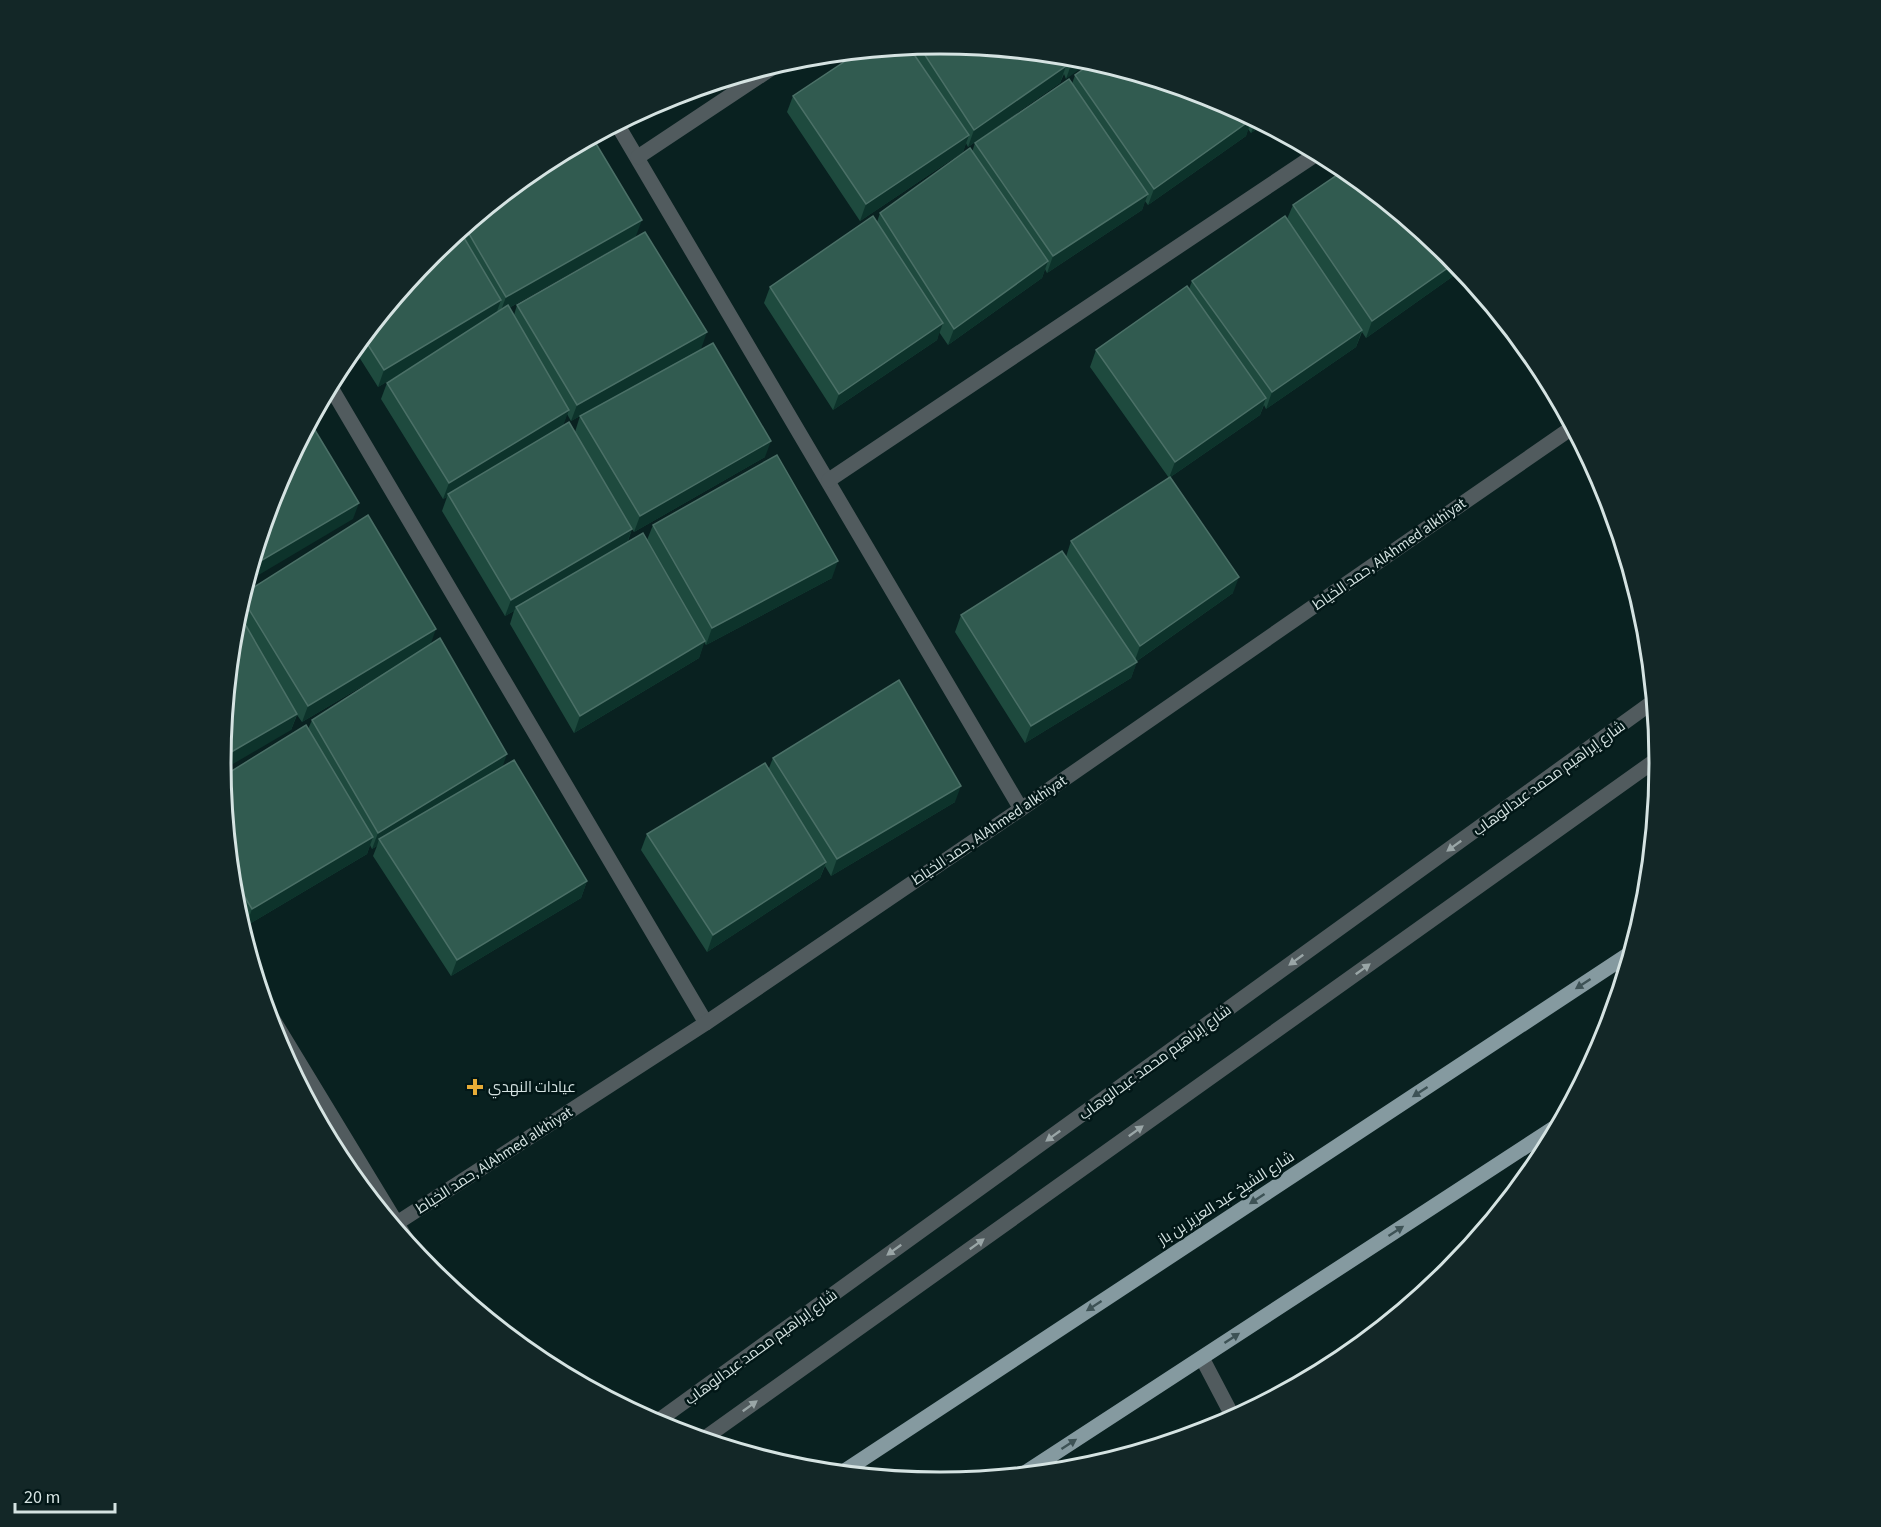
<svg xmlns="http://www.w3.org/2000/svg" width="1881" height="1527" font-family="'Source Sans 3',Cairo,sans-serif">
<style>
.lines{fill:none;stroke-linecap:round;stroke-linejoin:round}
.minor{stroke:#515b5e;stroke-width:15}
.tertiary{stroke:#515b5e;stroke-width:15}
.primary{stroke:#859aa0;stroke-width:15}
.wall{fill:#1e4a3e;fill-rule:evenodd}
.shaded-wall{fill:#0d332b}
.building{fill:#315b50;stroke:#4b7067;stroke-width:1.5}
.oneway{fill:#9aa6a7}
.oneway2{fill:#3d5255}
.poi-dot{fill:#e7ac37;stroke:#021717;stroke-width:2}
.labels{text-anchor:middle;stroke-width:5;stroke-linejoin:round;paint-order:stroke}
.street-label{font-size:15px;fill:#d5e3e2;stroke:#021717}
.poi-label{font-size:15px;fill:#d5e3e2;stroke:#021717;text-anchor:start}
.rim{fill:none;stroke:#d5e3e2;stroke-width:3}
</style>
<rect width="100%" height="100%" fill="#092120"/>
<g class="lines">
<g class="minor">
<polyline points="617,124 1021,809"/>
<polyline points="638,157 778,64"/>
<polyline points="330,386 706,1023"/>
<polyline points="829,480 1318,153"/>
<polyline points="266,1008 414,1252"/>
<polyline points="397,1223 706,1023 1021,809 1573,427"/>
<polyline points="1202,1358 1234,1419"/>
</g>
<g class="tertiary">
<polyline points="655,1423 1654,701"/>
<polyline points="702,1440 1660,757"/>
</g>
<g class="primary">
<polyline points="840,1474 1632,952"/>
<polyline points="1020,1476 1560,1124"/>
</g>
</g>
<g class="wall">
<polygon points="941,44 1081,57 1066,79 1064,74 1060,83 968,147 966,143 963,152 860,221 787,112 793,96 859,52"/>
<polygon points="1075,75 1216,98 1264,124 1251,133 1248,129 1246,136 1148,205 1145,201 1142,210 1047,273 1045,269 1042,278 948,345 939,332 937,340 833,410 764,303 770,287 877,222 880,213 972,152 975,143 1072,84"/>
<path d="M 541,165 L 636,236 L 509,308 L 514,315 L 517,305 L 701,349 L 593,409 L 765,457 L 634,532 L 632,529 L 628,541 L 647,540 L 653,525 L 832,578 L 706,645 L 704,642 L 699,658 L 574,733 L 510,624 L 514,611 L 505,616 L 442,511 L 447,497 L 443,499 L 381,399 L 387,383 L 421,361 L 378,387 L 354,349 L 432,254 ZM 567,414 L 571,421 L 580,416 L 575,432 L 563,425 Z"/>
<polygon points="1293,205 1450,255 1460,267 1459,272 1366,338 1362,332 1356,347 1266,409 1264,405 1260,415 1169,478 1090,367 1096,350 1189,289 1192,281 1287,219"/>
<polygon points="1071,541 1233,593 1137,661 1131,678 1025,743 955,632 961,615 1066,557"/>
<polygon points="243,594 431,644 503,766 587,881 581,898 451,976 373,856 377,846 372,849 370,845 367,854 246,926 236,910 234,904 222,777 308,729 312,720 388,671 302,722 297,715 291,730 234,623"/>
<polygon points="773,758 955,802 831,876 825,866 820,878 707,952 641,850 647,834 769,768"/>
</g>
<g class="shaded-wall">
<polygon points="1080,57 1092,61 1066,79 1072,62"/>
<polygon points="1066,66 1060,83 968,147 974,130"/>
<polygon points="1252,119 1246,136 1148,205 1154,189"/>
<polygon points="1256,120 1264,124 1251,133"/>
<polygon points="969,135 963,152 860,221 866,204"/>
<polygon points="1148,194 1142,210 1047,273 1053,256"/>
<polygon points="642,220 636,236 500,313 506,297"/>
<polygon points="1048,261 1042,278 948,345 954,329"/>
<polygon points="1456,262 1460,267 1459,272 1366,338 1372,321"/>
<polygon points="501,300 495,317 378,387 384,370"/>
<polygon points="943,323 937,340 833,410 839,394"/>
<polygon points="1362,330 1356,347 1266,409 1272,392"/>
<polygon points="707,332 701,349 571,421 577,405"/>
<polygon points="1266,398 1260,415 1169,478 1175,462"/>
<polygon points="569,410 563,426 448,494 447,497 443,499 449,483"/>
<polygon points="771,441 765,457 634,532 640,516"/>
<polygon points="359,503 353,519 247,582 252,566"/>
<polygon points="632,529 626,545 516,607 514,611 505,616 511,600"/>
<polygon points="838,561 832,578 706,645 712,628"/>
<polygon points="1239,577 1233,593 1134,663 1140,646"/>
<polygon points="436,629 430,646 302,722 308,706"/>
<polygon points="705,641 699,658 574,733 580,716"/>
<polygon points="1137,662 1131,678 1025,743 1031,726"/>
<polygon points="297,714 291,730 221,771 221,758"/>
<polygon points="507,754 501,771 379,839 377,846 372,849 378,833"/>
<polygon points="961,786 955,802 831,876 837,859"/>
<polygon points="373,837 367,854 246,926 252,909"/>
<polygon points="826,862 820,878 707,952 713,935"/>
<polygon points="587,881 581,898 451,976 457,960"/>
</g>
<g class="building">
<polygon points="941,44 1059,55 1066,66 974,130 919,46"/>
<polygon points="909,47 969,135 866,204 793,96 859,52"/>
<polygon points="1068,56 1080,57 1072,62"/>
<polygon points="1095,61 1216,98 1250,116 1252,119 1154,189 1075,75"/>
<polygon points="1069,79 1148,194 1053,256 975,143"/>
<polygon points="592,137 642,220 506,297 465,227 541,165"/>
<polygon points="970,148 1048,261 954,329 880,213"/>
<polygon points="1346,169 1450,255 1456,262 1372,321 1293,205"/>
<polygon points="873,216 943,323 839,394 770,287"/>
<polygon points="1285,216 1362,330 1272,392 1192,281"/>
<polygon points="460,231 501,300 384,370 363,337 432,254"/>
<polygon points="645,232 707,332 577,405 517,305"/>
<polygon points="1187,286 1266,398 1175,462 1096,350"/>
<polygon points="508,305 569,410 449,483 387,383"/>
<polygon points="713,343 771,441 640,516 580,416"/>
<polygon points="310,422 359,503 252,566 275,488"/>
<polygon points="569,422 632,529 511,600 448,494"/>
<polygon points="777,455 838,561 712,628 653,525"/>
<polygon points="1170,477 1239,577 1140,646 1071,541"/>
<polygon points="368,515 436,629 308,706 242,598 243,594"/>
<polygon points="643,533 705,641 580,716 516,607"/>
<polygon points="1062,551 1137,662 1031,726 961,615"/>
<polygon points="238,612 297,714 221,758 234,623"/>
<polygon points="440,638 507,754 378,833 312,720"/>
<polygon points="899,680 961,786 837,859 773,758"/>
<polygon points="306,725 373,837 252,909 232,876 222,777"/>
<polygon points="514,760 587,881 457,960 379,839"/>
<polygon points="765,763 826,862 713,935 647,834"/>
</g>
<defs><path id="oneway-solid" d="M-6-.8H1V-3.2L6.5 0L1 3.2V.8H-6Z" transform="scale(1.5)"/></defs>
<g class="oneway">
<use href="#oneway-solid" transform="translate(1454 846) rotate(144)"/>
<use href="#oneway-solid" transform="translate(1296 960) rotate(144)"/>
<use href="#oneway-solid" transform="translate(1363 969) rotate(-36)"/>
<use href="#oneway-solid" transform="translate(1136 1131) rotate(-36)"/>
<use href="#oneway-solid" transform="translate(1053 1136) rotate(144)"/>
<use href="#oneway-solid" transform="translate(977 1244) rotate(-36)"/>
<use href="#oneway-solid" transform="translate(894 1250) rotate(144)"/>
<use href="#oneway-solid" transform="translate(750 1406) rotate(-36)"/>
</g>
<g class="oneway2">
<use href="#oneway-solid" transform="translate(1583 984) rotate(147)"/>
<use href="#oneway-solid" transform="translate(1420 1092) rotate(147)"/>
<use href="#oneway-solid" transform="translate(1257 1199) rotate(147)"/>
<use href="#oneway-solid" transform="translate(1396 1231) rotate(-33)"/>
<use href="#oneway-solid" transform="translate(1094 1306) rotate(147)"/>
<use href="#oneway-solid" transform="translate(1232 1338) rotate(-33)"/>
<use href="#oneway-solid" transform="translate(1069 1444) rotate(-33)"/>
</g>
<path class="poi-dot" d="M472 1078h6v6h6v6h-6v6h-6v-6h-6v-6h6z"/>
<g class="labels">
<g class="street-label">
<text transform="translate(1389 554) rotate(-35)" y="5">حمد الخياط, AlAhmed alkhiyat</text>
<text transform="translate(1549 778) rotate(-36)" y="5">شارع إبراهيم محمد عبدالوهاب</text>
<text transform="translate(989 830) rotate(-34)" y="5">حمد الخياط, AlAhmed alkhiyat</text>
<text transform="translate(1155 1062) rotate(-36)" y="5">شارع إبراهيم محمد عبدالوهاب</text>
<text transform="translate(494 1160) rotate(-33)" y="5">حمد الخياط, AlAhmed alkhiyat</text>
<text transform="translate(1226 1198) rotate(-33)" y="5">شارع الشيخ عبد العزيز بن باز</text>
<text transform="translate(761 1347) rotate(-36)" y="5">شارع إبراهيم محمد عبدالوهاب</text>
</g>
<g class="poi-label">
<text x="488" y="1092">عيادات النهدي</text>
</g>
</g>
<path d="M0 0H1881V1527H0ZM231 763a709 709 0 1 1 1418 0a709 709 0 1 1-1418 0Z" fill="#132727" fill-rule="evenodd"/>
<path class="rim" d="M231 763a709 709 0 1 1 1418 0a709 709 0 1 1-1418 0Z"/>
<path d="M15 1503v9h100v-9" fill="none" stroke="#d5e3e2" stroke-width="3"/>
<text x="24" y="1503" font-size="18" fill="#d5e3e2" stroke="#021717" stroke-width="4.5" paint-order="stroke">20 m</text>
</svg>
